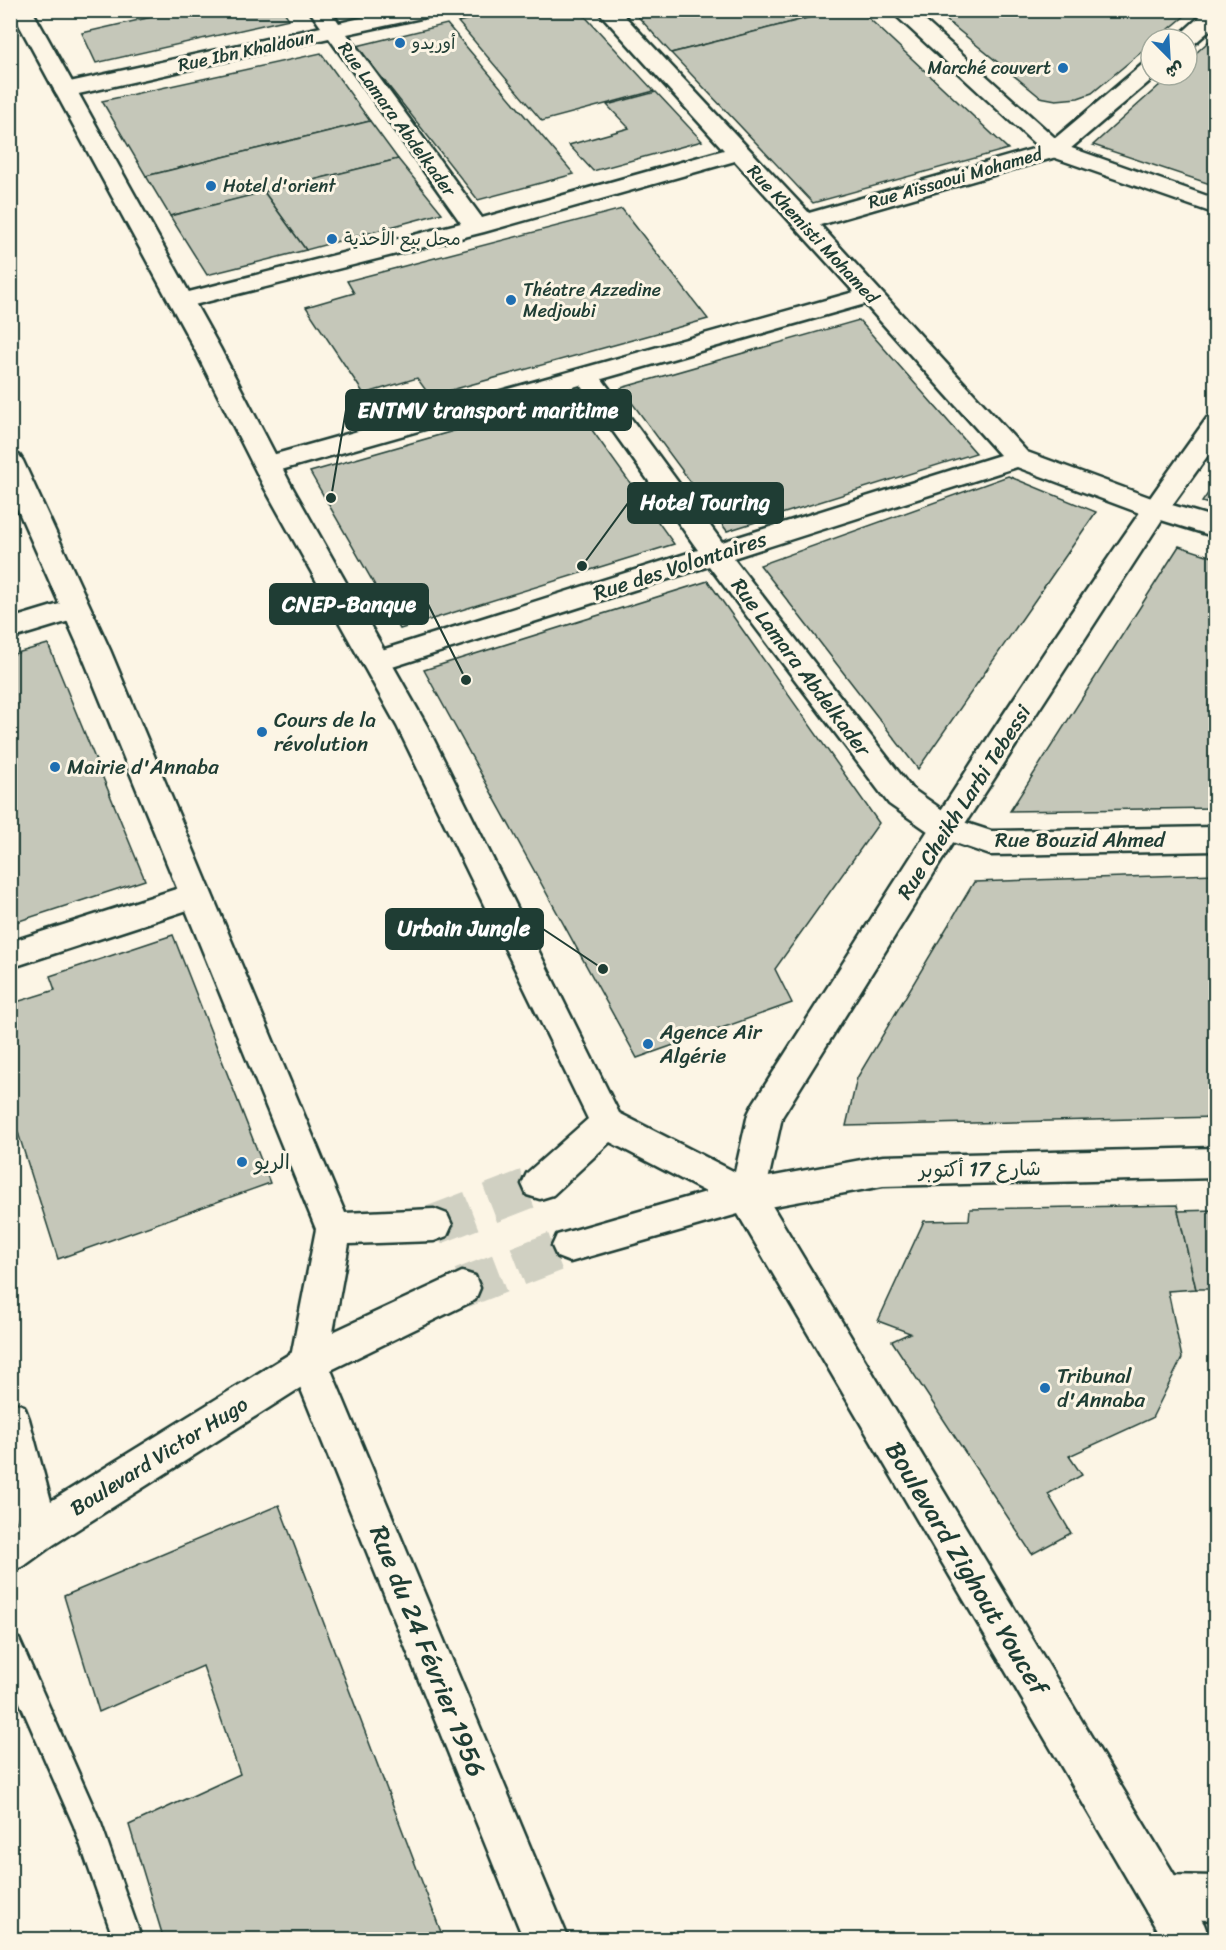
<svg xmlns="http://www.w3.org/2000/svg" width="1226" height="1950" font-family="Sriracha,'Playpen Sans Arabic',sans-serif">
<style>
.building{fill:#c5c7b9;stroke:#1f3d34;stroke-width:1.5}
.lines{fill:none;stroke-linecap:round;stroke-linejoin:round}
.primary-tunnel{stroke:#d0d0c2;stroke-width:40;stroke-dasharray:40 20;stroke-linecap:butt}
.service-casing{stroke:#1f3d34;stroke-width:5}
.minor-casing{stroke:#1f3d34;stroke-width:5}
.tertiary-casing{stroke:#1f3d34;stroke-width:5}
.primary-casing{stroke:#1f3d34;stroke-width:5}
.service{fill:#fcf5e5;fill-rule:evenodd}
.minor{fill:#fcf5e5;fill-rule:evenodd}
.tertiary{fill:#fcf5e5;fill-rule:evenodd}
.primary{fill:#fcf5e5;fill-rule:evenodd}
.poi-dot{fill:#1f6fb2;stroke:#fcf5e5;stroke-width:2}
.labels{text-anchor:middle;stroke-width:6;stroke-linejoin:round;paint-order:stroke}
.far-poi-label{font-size:18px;fill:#1f3d34;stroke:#fcf5e5;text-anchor:start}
.far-street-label{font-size:18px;fill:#1f3d34;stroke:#fcf5e5}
.street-label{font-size:21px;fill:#1f3d34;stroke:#fcf5e5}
.poi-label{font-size:21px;fill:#1f3d34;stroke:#fcf5e5;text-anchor:start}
.near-street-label{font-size:26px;fill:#1f3d34;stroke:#fcf5e5}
.leader{fill:none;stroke:#1f3d34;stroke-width:2}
.callout-dot{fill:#1f3d34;stroke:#fcf5e5;stroke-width:2}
.callout{fill:#1f3d34;stroke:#1f3d34;stroke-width:2}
.callout-label{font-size:22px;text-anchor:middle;font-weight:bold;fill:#fff}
</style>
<rect width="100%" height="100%" fill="#fcf5e5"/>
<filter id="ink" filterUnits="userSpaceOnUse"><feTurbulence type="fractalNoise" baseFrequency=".0167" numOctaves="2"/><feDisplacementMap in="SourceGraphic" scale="12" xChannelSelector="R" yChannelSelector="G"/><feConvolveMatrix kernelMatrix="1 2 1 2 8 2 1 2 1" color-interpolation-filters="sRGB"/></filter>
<g filter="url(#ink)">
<g class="building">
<polygon points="182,10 283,10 289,19 96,63 82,33"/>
<polygon points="505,10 579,10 654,91 542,121 458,22"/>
<polygon points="632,10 839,10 671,53"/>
<polygon points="839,10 860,10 1008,149 813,203 671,53"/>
<polygon points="934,10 1192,10 1157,39 1151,39 1151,44 1092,93 1078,98 1056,100 1040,97"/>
<polygon points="447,24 574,174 478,200 357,46"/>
<polygon points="1216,35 1216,186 1093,145 1171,75 1187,75 1187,61"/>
<polygon points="321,53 370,121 146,176 102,101"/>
<polygon points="656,92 702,141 593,171 569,145 629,128 607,105"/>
<polygon points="370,121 398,159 170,216 146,176"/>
<polygon points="398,159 442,213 306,250 264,192"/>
<polygon points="264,192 306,250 207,275 170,216"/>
<polygon points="622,209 708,319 430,396 417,378 364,394 306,307 354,293 347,281"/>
<polygon points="859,320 976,453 727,531 621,388"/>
<polygon points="569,398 674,544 400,629 310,472"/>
<polygon points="1008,476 1096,512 918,769 760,565"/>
<polygon points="1216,482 1216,506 1202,502"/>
<polygon points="1179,546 1216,558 1216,808 1010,811"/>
<polygon points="708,581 879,823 775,969 792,1003 637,1058 424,670"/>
<polygon points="48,644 145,880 10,924 10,655"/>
<polygon points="1216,874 1216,1117 846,1126 857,1078 974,882"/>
<polygon points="173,935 270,1183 58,1259 10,1107 10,1004 55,990 50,976"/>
<polygon points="1177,1205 1196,1289 1168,1291 1182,1358 1152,1418 1069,1456 1082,1475 1048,1494 1071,1533 1032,1554 892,1341 910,1333 878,1321 924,1221 969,1220 970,1209"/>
<polygon points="1216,1210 1216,1289 1196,1289 1178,1211"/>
<polygon points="279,1505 444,1940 164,1940 129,1825 240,1774 203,1666 99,1712 64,1596"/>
</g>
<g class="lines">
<g class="primary-tunnel">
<polyline points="434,1225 540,1184"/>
<polyline points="462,1288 570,1246"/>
</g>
<g class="service-casing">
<polygon id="service" points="10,1635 19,1639 101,1824 142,1940 114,1940 74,1826 10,1680"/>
</g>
<g class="minor-casing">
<g id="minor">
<path d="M 309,10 L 330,10 L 339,23 L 396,10 L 437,10 L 435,15 L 347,34 L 482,218 L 724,150 L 597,10 L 619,10 L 809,213 L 1047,145 L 1143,64 L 1151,62 L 1151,75 L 1157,75 L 1063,155 L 820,225 L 1027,452 L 1165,503 L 1216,518 L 1216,537 L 1145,515 L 1017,467 L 733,558 L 911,788 L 957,820 L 991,831 L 1216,827 L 1216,851 L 990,855 L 935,836 L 889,804 L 709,566 L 386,669 L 376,672 L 366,669 L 361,662 L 366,655 L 698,550 L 580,385 L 267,474 L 258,471 L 254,465 L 258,459 L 854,292 L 735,161 L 484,232 L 182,308 L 173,306 L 170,301 L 173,296 L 461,223 L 329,38 L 65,97 L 57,95 L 54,90 L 57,85 L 65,83 L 321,27 ZM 865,304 L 1000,455 L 722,542 L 602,379 Z"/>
<polygon points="1207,10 1216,10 1216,25 1194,44 1187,45 1187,39 1175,39"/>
<polygon points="76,599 86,602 90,609 86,616 10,639 10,619"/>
<polygon points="195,883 206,886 211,895 206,904 10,968 10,942"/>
<polygon points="1216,1148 1216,1178 883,1186 747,1211 734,1207 729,1196 734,1185 747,1181 883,1156"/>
<polygon points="309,1345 322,1350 328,1362 322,1374 53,1545 24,1566 10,1571 10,1528 17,1523 10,1497 10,1401 24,1406 29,1419 51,1501 296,1350"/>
<polygon points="1163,1875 1216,1876 1216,1920 1163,1919 1147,1913 1141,1897 1147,1881"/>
</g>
</g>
<g class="tertiary-casing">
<polygon id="tertiary" points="890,10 913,10 1063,145 1216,199 1216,214 1047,155"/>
</g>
<g class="primary-casing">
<g id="primary">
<path d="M 11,10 L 32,10 L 220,348 L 291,485 L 427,726 L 619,1113 L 735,1172 L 748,1114 L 753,1104 C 901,873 1046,640 1207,418 L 1216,416 L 1216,444 L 1165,515 L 957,836 L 782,1117 L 765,1194 L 1204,1924 L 1210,1940 L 1163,1940 L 738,1214 L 570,1262 L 557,1257 L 552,1246 L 557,1235 L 706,1192 L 610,1142 L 553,1195 L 540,1199 L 527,1195 L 522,1184 L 527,1173 L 588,1119 L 397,726 L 263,485 L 194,348 Z"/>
<polygon points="10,452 19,455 23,461 110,650 345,1213 434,1209 447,1214 452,1225 447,1236 434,1241 349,1244 333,1332 462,1272 475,1276 480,1288 475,1300 331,1370 569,1940 524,1940 290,1362 316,1229 80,650 10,492"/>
</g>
</g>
<use href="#service" class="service"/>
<use href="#minor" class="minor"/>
<use href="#tertiary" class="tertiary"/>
<use href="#primary" class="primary"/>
</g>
</g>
<g class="poi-dot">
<circle cx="400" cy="43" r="6"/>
<circle cx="1063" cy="68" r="6"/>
<circle cx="211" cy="186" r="6"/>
<circle cx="332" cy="239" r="6"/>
<circle cx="511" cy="300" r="6"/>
<circle cx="262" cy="732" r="6"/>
<circle cx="55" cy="767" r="6"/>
<circle cx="648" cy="1044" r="6"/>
<circle cx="242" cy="1162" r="6"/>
<circle cx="1045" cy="1388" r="6"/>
</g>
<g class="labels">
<g class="far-poi-label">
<text x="412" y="49">أوريدو</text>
<text x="1051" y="74" text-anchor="end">Marché couvert</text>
<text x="223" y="192">Hotel d'orient</text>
<text x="344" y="245">محل بيع الأحذية</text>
<text x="523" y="296">Théatre Azzedine<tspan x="523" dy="21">Medjoubi</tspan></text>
</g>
<g class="far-street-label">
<text transform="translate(246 51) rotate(-12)" y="6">Rue Ibn Khaldoun</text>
<text transform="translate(397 119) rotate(54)" y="6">Rue Lamara Abdelkader</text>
<text transform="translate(955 178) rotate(-16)" y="6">Rue Aïssaoui Mohamed</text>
<text transform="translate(813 234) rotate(47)" y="6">Rue Khemisti Mohamed</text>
</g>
<g class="street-label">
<text transform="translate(680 566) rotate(-18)" y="7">Rue des Volontaires</text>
<text transform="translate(801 667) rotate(53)" y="7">Rue Lamara Abdelkader</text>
<text transform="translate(964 802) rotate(-57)" y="7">Rue Cheikh Larbi Tebessi</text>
<text x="1080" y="847">Rue Bouzid Ahmed</text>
<text transform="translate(980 1169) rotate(-1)" y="7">شارع 17 أكتوبر</text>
<text transform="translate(159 1456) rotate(-32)" y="7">Boulevard Victor Hugo</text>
</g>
<g class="poi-label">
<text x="274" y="727">Cours de la<tspan x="274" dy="24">révolution</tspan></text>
<text x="67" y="774">Mairie d'Annaba</text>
<text x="660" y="1039">Agence Air<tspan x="660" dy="24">Algérie</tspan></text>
<text x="254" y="1169">الريو</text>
<text x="1057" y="1383">Tribunal<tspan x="1057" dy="24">d'Annaba</tspan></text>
</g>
<g class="near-street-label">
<text transform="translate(967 1568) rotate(59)" y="9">Boulevard Zighout Youcef</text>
<text transform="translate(428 1651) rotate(68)" y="9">Rue du 24 Février 1956</text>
</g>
</g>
<path class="leader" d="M331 498L346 410M582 566L628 503M466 680L428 604M603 969L543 929"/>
<g class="callout-dot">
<circle cx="331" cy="498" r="6"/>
<circle cx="582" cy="566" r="6"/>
<circle cx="466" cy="680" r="6"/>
<circle cx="603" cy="969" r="6"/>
</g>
<g class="callout">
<rect x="346" y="390" width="285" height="40" rx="6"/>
<rect x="628" y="483" width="155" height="40" rx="6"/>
<rect x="270" y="584" width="158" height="40" rx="6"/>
<rect x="386" y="909" width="157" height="40" rx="6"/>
</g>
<g class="callout-label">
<text x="488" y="418">ENTMV transport maritime</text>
<text x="705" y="510">Hotel Touring</text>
<text x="349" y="612">CNEP-Banque</text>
<text x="464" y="936">Urbain Jungle</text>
</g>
<rect width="1226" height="1950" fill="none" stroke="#fcf5e5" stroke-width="36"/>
<rect x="18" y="18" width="1190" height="1914" fill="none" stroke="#1f3d34" stroke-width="2" filter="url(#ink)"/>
<g transform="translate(1169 57) rotate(156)"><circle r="28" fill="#fcf5e5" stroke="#a4ab9e" stroke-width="1.5"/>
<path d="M0-4.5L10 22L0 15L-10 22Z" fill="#1f6fb2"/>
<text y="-9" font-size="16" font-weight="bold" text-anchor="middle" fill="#1f3d34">ش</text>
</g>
</svg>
